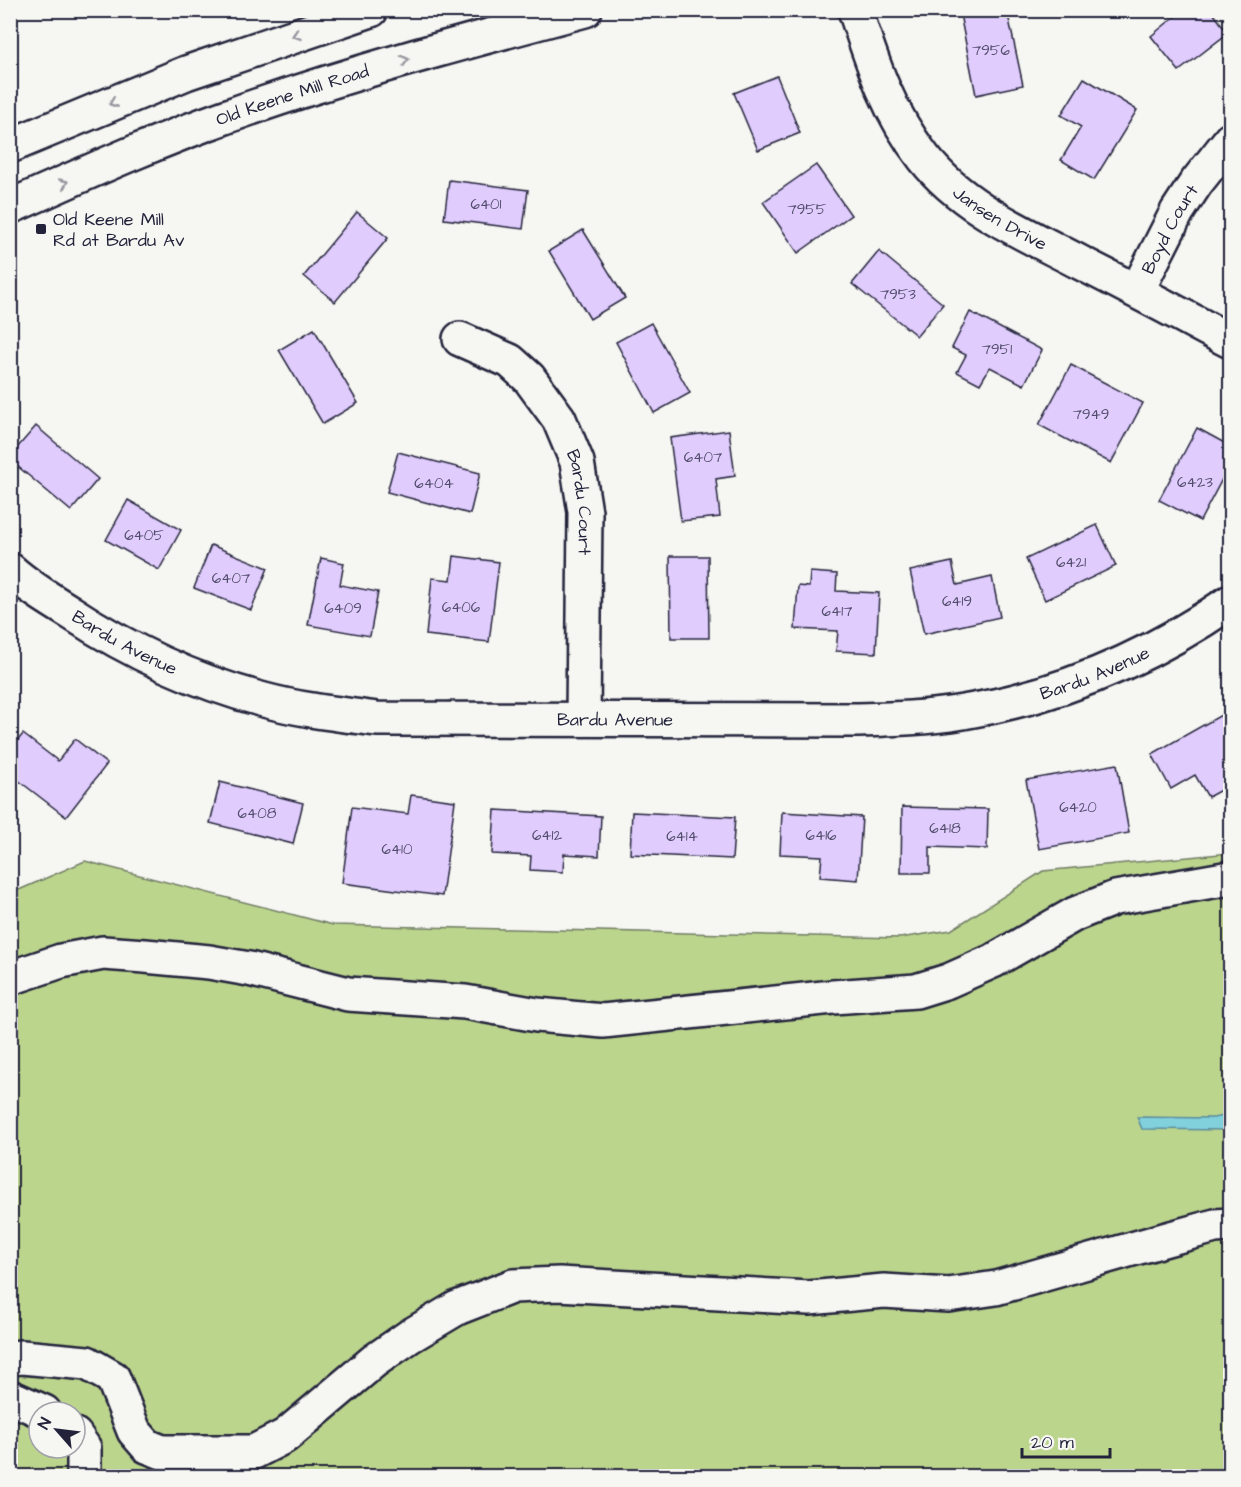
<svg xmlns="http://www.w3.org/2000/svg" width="1241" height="1487" font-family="'Architects Daughter',sans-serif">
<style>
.green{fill:#bcd58d;stroke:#6f7c64;stroke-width:1.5;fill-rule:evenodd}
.water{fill:#81d1dd;stroke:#5b8b9c;stroke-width:1.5}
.building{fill:#e0ccfd;stroke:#22223b;stroke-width:1.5}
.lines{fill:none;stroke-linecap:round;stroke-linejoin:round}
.minor-casing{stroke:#22223b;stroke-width:38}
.major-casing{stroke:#22223b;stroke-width:38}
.minor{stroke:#f6f6f2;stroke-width:33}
.major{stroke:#f6f6f2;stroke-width:33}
.oneway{stroke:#9797a0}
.poi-dot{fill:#22223b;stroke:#f6f6f2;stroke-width:2}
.labels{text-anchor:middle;stroke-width:4.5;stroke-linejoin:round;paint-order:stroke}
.number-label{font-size:15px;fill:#524c6c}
.street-label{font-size:18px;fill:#22223b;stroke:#f6f6f2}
.poi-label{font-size:18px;fill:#22223b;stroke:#f6f6f2;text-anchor:start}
</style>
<rect width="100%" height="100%" fill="#f6f6f2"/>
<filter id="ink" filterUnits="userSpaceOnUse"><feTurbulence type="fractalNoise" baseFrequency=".0167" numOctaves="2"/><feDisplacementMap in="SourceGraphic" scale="12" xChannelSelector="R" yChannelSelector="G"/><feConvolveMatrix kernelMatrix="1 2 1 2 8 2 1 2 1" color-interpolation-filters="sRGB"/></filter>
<g filter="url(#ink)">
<path class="green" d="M 1230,853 L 1230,1476 L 11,1476 L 10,894 L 12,893 L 85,861 L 333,925 L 900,938 L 951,930 L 1043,871 ZM 39,1412 L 75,1412 L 75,1448 L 39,1448 Z"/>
<polygon class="water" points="1230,1115 1230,1130 1142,1129 1137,1117 1213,1118"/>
<g class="building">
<polygon points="978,10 1007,10 1023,85 976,95 960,14"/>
<polygon points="1183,10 1211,10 1228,33 1179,71 1151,36"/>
<polygon points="777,76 800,133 758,150 734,93"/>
<polygon points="1084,78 1137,110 1094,180 1061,160 1081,127 1061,115"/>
<polygon points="816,165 851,215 798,253 763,202"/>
<polygon points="449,180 528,190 523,229 444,219"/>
<polygon points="357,212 388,238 335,302 304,276"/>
<polygon points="583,230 625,298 590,319 549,251"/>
<polygon points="879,251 943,304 917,336 852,284"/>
<polygon points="970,312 1042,350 1024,385 990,367 980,384 957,372 966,355 952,348"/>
<polygon points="651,323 690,393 654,413 616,342"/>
<polygon points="314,329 358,403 323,424 279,350"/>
<polygon points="1071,365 1143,403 1111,463 1039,425"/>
<polygon points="36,426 98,479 71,511 10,460 10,456"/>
<polygon points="1197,428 1230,446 1230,464 1200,521 1159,500"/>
<polygon points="729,430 735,476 716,479 720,517 681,521 670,438"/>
<polygon points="398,452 480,473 470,514 387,492"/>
<polygon points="128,500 181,530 159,570 106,540"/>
<polygon points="1097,525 1116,566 1045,600 1026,559"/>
<polygon points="211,545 268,568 251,610 194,588"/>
<polygon points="454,556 499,562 489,642 426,635 432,578 451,580"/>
<polygon points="670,556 708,556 709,638 671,638"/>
<polygon points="321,558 344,563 340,585 378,592 370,636 308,625"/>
<polygon points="952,562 957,585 992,577 1000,617 924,634 910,571"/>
<polygon points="810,572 837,574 836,591 879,593 876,653 836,651 838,631 795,629 798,586 809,587"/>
<polygon points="1230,710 1230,758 1225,761 1230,770 1230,785 1208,797 1195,775 1171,789 1152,754"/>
<polygon points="23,734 58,761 75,739 107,764 66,817 10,774 10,750"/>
<polygon points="1117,764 1129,833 1039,849 1026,780"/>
<polygon points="220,782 303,803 293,844 210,823"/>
<polygon points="411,795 455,801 442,896 342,883 352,807 408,814"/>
<polygon points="902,807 988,809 987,849 930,847 930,873 901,873"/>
<polygon points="495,810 601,816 599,856 564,854 563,872 530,870 531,856 492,854"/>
<polygon points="632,812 735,817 732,859 630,854"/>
<polygon points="782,812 862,817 858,880 820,877 822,856 780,854"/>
</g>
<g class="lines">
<g class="minor-casing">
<g id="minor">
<path id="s1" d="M 855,10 C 873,65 888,112 924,158 C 963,208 1026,234 1081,263 C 1131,288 1181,315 1230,341"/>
<path id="s2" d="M 1137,291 L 1177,212 L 1196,183 L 1230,140"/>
<path id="s3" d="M 460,339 L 510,361 L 529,378 L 559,419 L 577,462 L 585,512 L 583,719"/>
<path id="s4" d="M 10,570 C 29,587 49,599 70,612 C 129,651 196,682 264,700 C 301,710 339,714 377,719 L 858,720 C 893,719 928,718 963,712 C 1060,696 1149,658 1230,602"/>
<polyline points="10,978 61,961 103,953 145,956 209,962 249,969 348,994 465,1002 537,1015 603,1021 833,997 916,991 948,981 993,961 1075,914 1115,898 1230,878"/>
<polyline points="10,1358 22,1357 87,1363 113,1378 134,1431 147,1446 162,1452 254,1452 285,1436 374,1361 410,1336 457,1308 513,1286 559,1284 809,1298 884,1291 948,1295 996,1288 1167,1239 1215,1226 1230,1225"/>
<polyline points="10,1397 44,1412"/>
<polyline points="75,1435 84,1448 84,1476"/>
</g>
</g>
<g class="major-casing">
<g id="major">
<polyline points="10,146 186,73 371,10"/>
<path id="s5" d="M 10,207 C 82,175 154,142 228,116 C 345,74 465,42 585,10"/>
</g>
</g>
<use href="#minor" class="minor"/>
<use href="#major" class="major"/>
</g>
<defs><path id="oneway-chevron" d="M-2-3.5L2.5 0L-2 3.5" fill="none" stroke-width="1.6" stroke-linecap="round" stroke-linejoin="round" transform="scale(1.5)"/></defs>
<g class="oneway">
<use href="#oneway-chevron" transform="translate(296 35) rotate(161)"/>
<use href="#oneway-chevron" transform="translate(405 60) rotate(-15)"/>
<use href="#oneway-chevron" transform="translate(113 103) rotate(158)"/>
<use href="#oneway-chevron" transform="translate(64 183) rotate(-24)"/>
</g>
</g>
<rect class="poi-dot" x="35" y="223" width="12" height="12" rx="3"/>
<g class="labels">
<g class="number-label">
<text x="991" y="55">7956</text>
<text x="486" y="209">6401</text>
<text x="807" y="214">7955</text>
<text x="898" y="299">7953</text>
<text x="997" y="354">7951</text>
<text x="1091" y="419">7949</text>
<text x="703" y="462">6407</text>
<text x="1195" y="487">6423</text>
<text x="434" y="488">6404</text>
<text x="144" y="540">6405</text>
<text x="1071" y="567">6421</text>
<text x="231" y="583">6407</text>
<text x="957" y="606">6419</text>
<text x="461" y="612">6406</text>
<text x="343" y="613">6409</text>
<text x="837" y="616">6417</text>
<text x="1078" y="812">6420</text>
<text x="257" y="818">6408</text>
<text x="945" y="833">6418</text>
<text x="547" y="840">6412</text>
<text x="821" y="840">6416</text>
<text x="682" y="841">6414</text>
<text x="397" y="854">6410</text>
</g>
<g class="street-label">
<text dy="6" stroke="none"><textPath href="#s5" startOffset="304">Old Keene Mill Road</textPath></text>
<text dy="6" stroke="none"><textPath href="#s1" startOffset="262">Jansen Drive</textPath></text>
<text dy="6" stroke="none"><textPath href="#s2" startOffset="70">Boyd Court</textPath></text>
<text dy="6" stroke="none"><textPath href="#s3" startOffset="218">Bardu Court</textPath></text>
<text dy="6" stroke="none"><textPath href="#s4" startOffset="136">Bardu Avenue</textPath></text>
<text dy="6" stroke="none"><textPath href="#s4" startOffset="1126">Bardu Avenue</textPath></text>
<text dy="6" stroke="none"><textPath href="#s4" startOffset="640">Bardu Avenue</textPath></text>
</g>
<g class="poi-label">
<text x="53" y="225">Old Keene Mill<tspan x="53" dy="21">Rd at Bardu Av</tspan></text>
</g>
</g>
<rect width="1241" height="1487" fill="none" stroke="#f6f6f2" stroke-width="36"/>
<rect x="18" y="18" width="1205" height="1451" fill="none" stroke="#22223b" stroke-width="2" filter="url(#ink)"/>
<g transform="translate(57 1430) rotate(298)"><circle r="28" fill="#f6f6f2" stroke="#a1a1a9" stroke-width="1.5"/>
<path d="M0-4.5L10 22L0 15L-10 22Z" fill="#22223b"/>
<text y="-9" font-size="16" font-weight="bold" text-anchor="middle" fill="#22223b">N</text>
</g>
<path d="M1022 1448v9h88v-9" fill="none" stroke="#22223b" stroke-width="3"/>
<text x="1031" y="1448" font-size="18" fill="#22223b" stroke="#f6f6f2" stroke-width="4.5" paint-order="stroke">20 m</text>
</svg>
